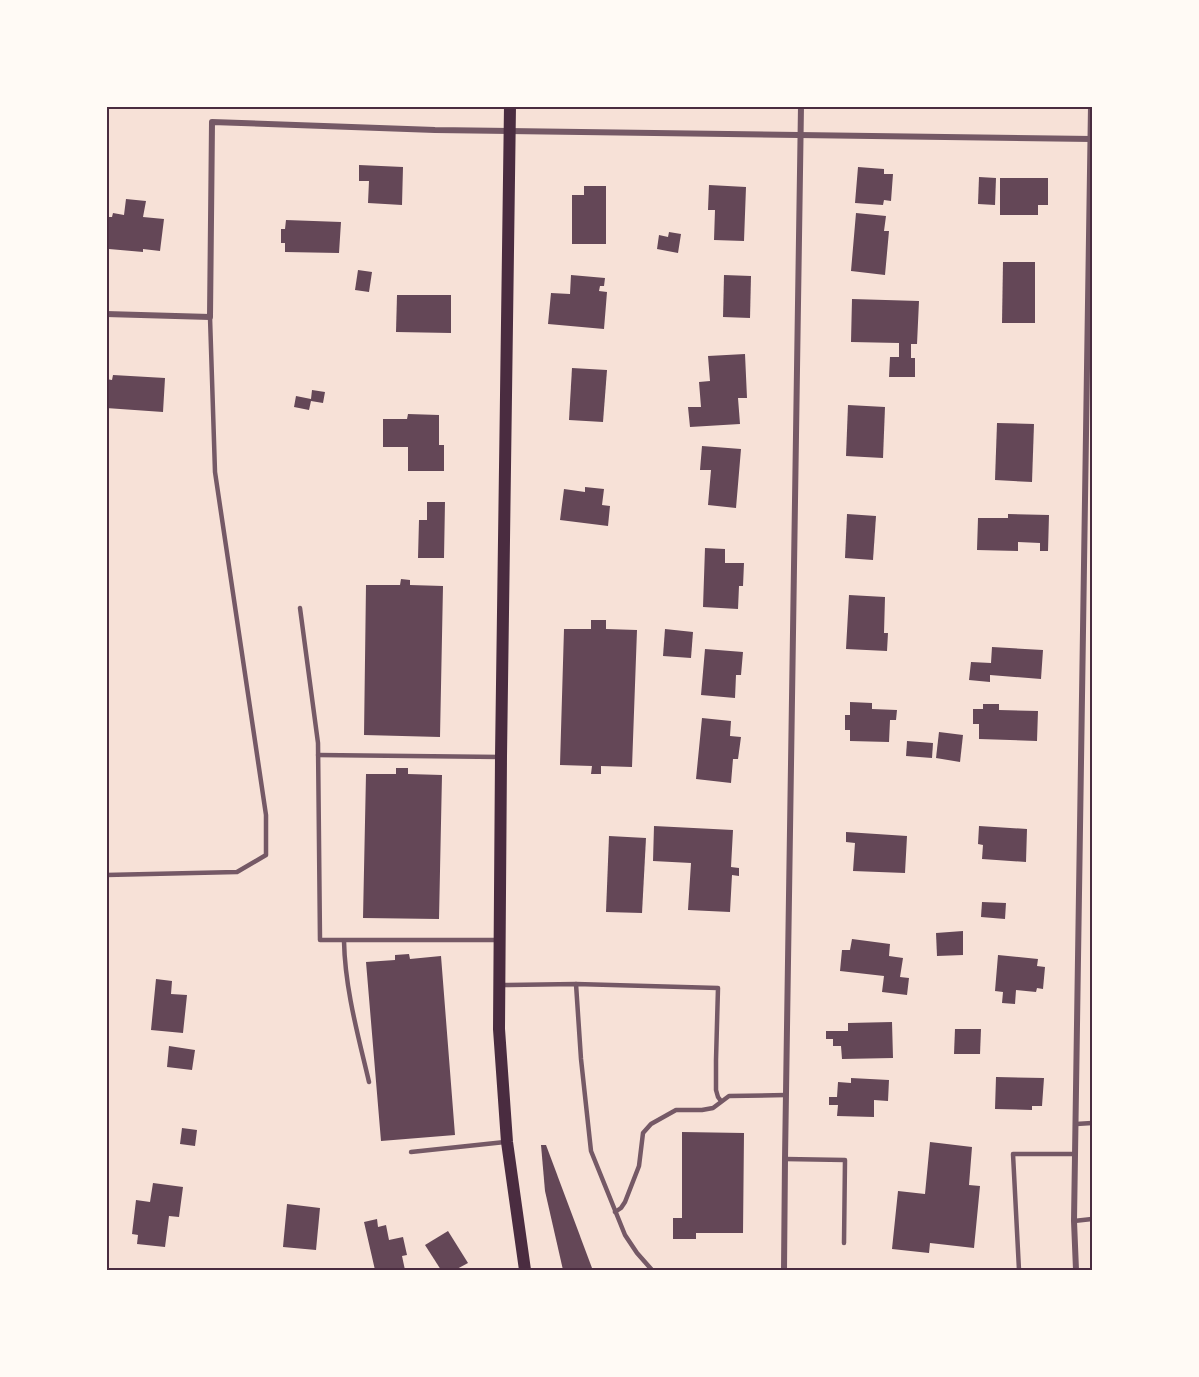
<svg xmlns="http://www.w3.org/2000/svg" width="1199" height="1377" font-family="Quicksand,sans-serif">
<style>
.building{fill:#644757}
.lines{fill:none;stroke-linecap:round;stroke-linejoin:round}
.service{stroke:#755966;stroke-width:4.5}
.minor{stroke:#755966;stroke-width:6}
.secondary{stroke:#4a2c40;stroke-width:12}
.neatline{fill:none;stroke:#4a2c40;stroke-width:2}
</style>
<rect width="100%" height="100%" fill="#f7e1d7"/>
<g class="building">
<polygon points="359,165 403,167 402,205 368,203 369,181 359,181"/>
<polygon points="858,167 884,169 884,174 893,174 891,201 884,200 883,205 855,203"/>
<polygon points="979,177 996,178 995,205 978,204"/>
<polygon points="1000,178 1048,178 1048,205 1038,205 1038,215 1000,215"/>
<polygon points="709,185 746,187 744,241 714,240 715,210 708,210"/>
<polygon points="584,186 606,186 606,244 572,244 572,195 584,195"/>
<polygon points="126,199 146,201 143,217 164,219 160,251 143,249 143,252 109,249 109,245 106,244 106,217 112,217 113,213 124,215"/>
<polygon points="856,213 886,216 884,231 889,231 885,275 851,271"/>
<polygon points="286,220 341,222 339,253 285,252 285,243 281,243 281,229 285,229"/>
<polygon points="669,232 681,234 678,253 657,249 659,235 668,237"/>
<polygon points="1003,262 1035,262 1035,323 1002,323"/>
<polygon points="358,270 372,272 369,292 355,290"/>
<polygon points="571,275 605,278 604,286 600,286 599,291 607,292 604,329 548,324 551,293 570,294"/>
<polygon points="724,275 751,276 750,318 723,317"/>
<polygon points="397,295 451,295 451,333 396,332"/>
<polygon points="852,299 919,301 917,344 911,344 911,358 915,358 915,377 889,377 890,357 899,357 899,343 851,342"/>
<polygon points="745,354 747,398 738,398 740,424 690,427 688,407 701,407 699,382 710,381 708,356"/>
<polygon points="572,368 607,370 603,422 569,420"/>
<polygon points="113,375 165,378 163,412 106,408 106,379 112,380"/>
<polygon points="312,390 325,392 323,403 311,401 309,410 294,407 296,396 311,399"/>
<polygon points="848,405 885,407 883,458 846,456"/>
<polygon points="408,414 439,415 439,445 444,445 444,471 408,471 408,447 383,447 383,419 407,419"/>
<polygon points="997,423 1034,424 1032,482 995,480"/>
<polygon points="702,446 741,449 736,508 708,505 711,470 700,470"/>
<polygon points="585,487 604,489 602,505 610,506 608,526 560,520 564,489 585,492"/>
<polygon points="427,502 445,502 444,558 418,558 419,520 427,520"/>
<polygon points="847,514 876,516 873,560 845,558"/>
<polygon points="1008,514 1049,515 1048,551 1040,551 1040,543 1018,542 1018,551 977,550 978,518 1008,518"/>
<polygon points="705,548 725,549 725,563 744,563 743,586 739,586 738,609 703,607"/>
<polygon points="401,579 410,580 410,585 443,586 440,737 364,735 366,585 400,585"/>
<polygon points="849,595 885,597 884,633 888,633 887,651 846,649"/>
<polygon points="591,620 606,620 606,629 637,630 632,767 601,766 601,774 591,774 592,766 560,765 564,629 591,629"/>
<polygon points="665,629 693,632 691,658 663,656"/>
<polygon points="992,647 1043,650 1041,679 990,675 990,682 969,680 971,662 991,663"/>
<polygon points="705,649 743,652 741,675 736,675 735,698 701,695"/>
<polygon points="850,702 872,703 872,709 897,710 896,720 890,720 889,742 850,741 850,730 845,730 845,715 850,715"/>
<polygon points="983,704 999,704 999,710 1038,711 1037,741 979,739 979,724 973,724 973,709 983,709"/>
<polygon points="702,718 731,721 730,736 741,737 738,759 733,759 731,783 696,779"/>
<polygon points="939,732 963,735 960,762 936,758"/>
<polygon points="907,741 933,743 932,758 906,756"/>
<polygon points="396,768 408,768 408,774 442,775 439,919 363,918 366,774 396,774"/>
<polygon points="654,826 733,830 731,867 739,868 739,876 732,875 730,912 688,910 691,863 653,861"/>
<polygon points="979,826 1027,829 1026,862 982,859 983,845 978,844"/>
<polygon points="846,832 907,836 905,873 853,871 855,843 846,842"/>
<polygon points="609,836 646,838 642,913 606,912"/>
<polygon points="982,902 1006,903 1005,919 981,917"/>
<polygon points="963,931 963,955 937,956 936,933"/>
<polygon points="852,939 890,944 889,956 903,958 900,977 909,978 907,995 882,992 884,976 840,971 842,950 850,950"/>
<polygon points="409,954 410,959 441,956 455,1135 381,1141 366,962 395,960 395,955"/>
<polygon points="998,955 1038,959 1037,966 1045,967 1043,989 1037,988 1036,992 1016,990 1015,1004 1002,1003 1003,992 995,991"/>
<polygon points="156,979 172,981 171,994 187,995 183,1033 151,1030"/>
<polygon points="892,1022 893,1058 842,1059 841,1046 833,1046 833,1039 826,1039 826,1031 848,1031 848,1023"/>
<polygon points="955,1029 981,1029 980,1054 954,1054"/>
<polygon points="169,1046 195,1050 192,1070 167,1067"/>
<polygon points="996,1077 1044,1078 1042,1106 1032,1106 1032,1110 995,1109"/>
<polygon points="851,1078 889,1080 888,1101 874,1100 874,1117 837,1116 838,1105 829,1105 829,1097 837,1097 838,1082 851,1083"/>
<polygon points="182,1128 197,1130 195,1146 180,1144"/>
<polygon points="682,1132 744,1133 743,1233 696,1233 696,1239 673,1239 673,1218 682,1218"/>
<polygon points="930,1142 972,1147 969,1185 980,1186 974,1248 930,1243 929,1253 892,1249 898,1191 925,1194"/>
<polygon points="541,1145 546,1145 592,1268 579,1270 563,1270 545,1191"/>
<polygon points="153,1183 183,1187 179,1217 169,1216 165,1247 137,1244 138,1235 132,1234 136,1200 150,1202"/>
<polygon points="287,1204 320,1208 316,1250 283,1247"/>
<polygon points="377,1219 378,1227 386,1225 389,1240 403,1237 407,1255 402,1256 405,1270 375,1270 364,1222"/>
<polygon points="448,1231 468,1263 455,1270 441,1270 425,1245"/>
</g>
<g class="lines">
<g class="service">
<polyline points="300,608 318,743 320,940 497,940"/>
<polyline points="318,755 501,757"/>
<polyline points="106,875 237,872 266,855 266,815 215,472 210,317"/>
<path d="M 344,941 C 345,989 358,1035 369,1082"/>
<polyline points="576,984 581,1059 591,1151 625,1235 637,1253 652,1270"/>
<polyline points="501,985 576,984 718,988 716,1060 716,1090 718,1097 721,1101"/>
<polyline points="1076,1124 1092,1123"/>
<polyline points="411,1152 505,1142"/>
<polyline points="785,1159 845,1160 844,1243"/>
<polyline points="615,1212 621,1208 625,1202 639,1166 643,1133 651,1124 676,1110 702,1110 713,1108 729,1096 786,1095"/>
<polyline points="1074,1221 1092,1219"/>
<polyline points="1019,1270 1013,1154 1075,1154"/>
</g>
<g class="minor">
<polyline points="106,314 210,317 212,122 435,130 1092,139"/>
<polyline points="784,1270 785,1159 801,106"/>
<polyline points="1076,1270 1074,1221 1091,106"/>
</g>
<polyline class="secondary" points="510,106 501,757 499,1029 507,1142 525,1270"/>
</g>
<rect width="1199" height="1377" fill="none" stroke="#fffaf5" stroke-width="216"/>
<rect x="108" y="108" width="983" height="1161" class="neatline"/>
</svg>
